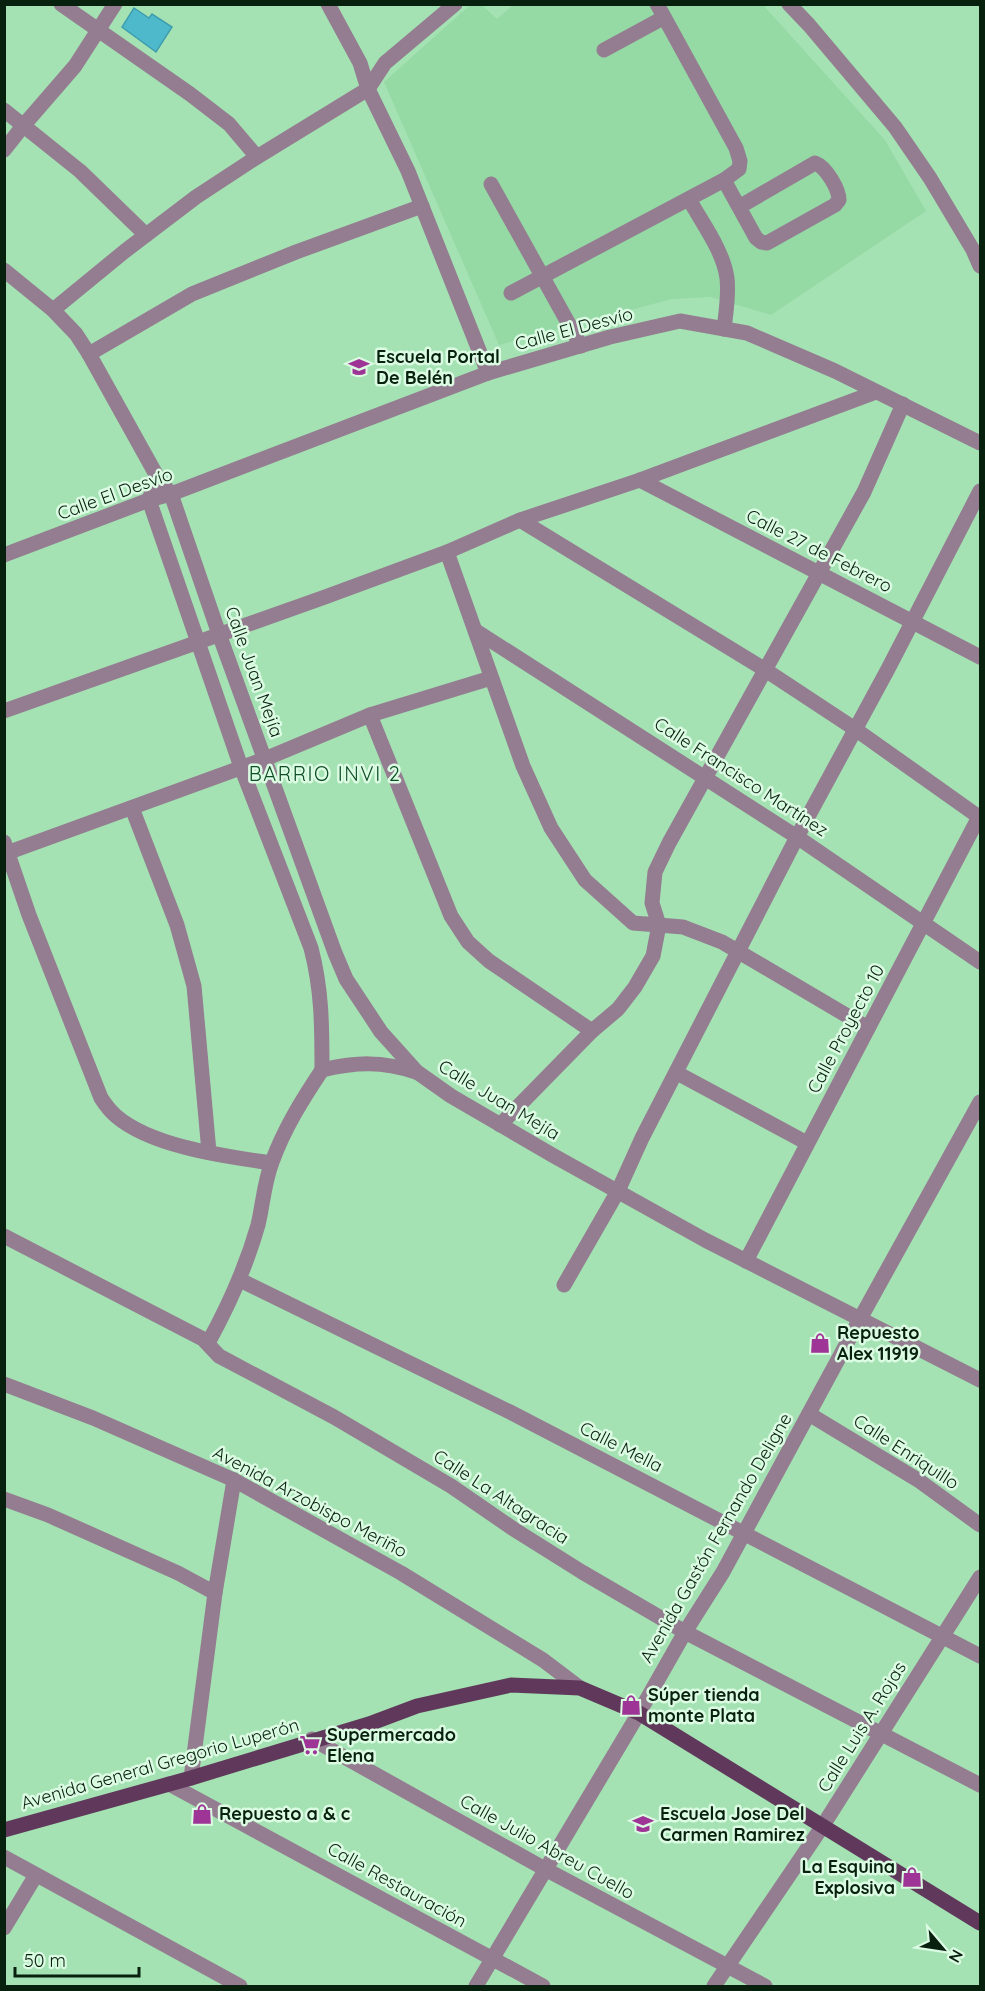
<svg xmlns="http://www.w3.org/2000/svg" width="985" height="1991" font-family="Quicksand,sans-serif">
<style>
.built{fill:#95d9a5}
.building{fill:#4fb9cc;stroke:#3e9dae;stroke-width:1.5}
.lines{fill:none;stroke-linecap:round;stroke-linejoin:round}
.minor{stroke:#947d91;stroke-width:15}
.major{stroke:#60385b;stroke-width:15}
.labels{text-anchor:middle;stroke-width:5;stroke-linejoin:round;paint-order:stroke}
.street-label{font-size:18px;fill:#08210f;stroke:#dcfbe3}
.poi-label{font-size:18px;font-weight:bold;fill:#08210f;stroke:#dcfbe3;text-anchor:start}
.neighbourhood-label{font-size:20px;letter-spacing:1.5px;fill:#0e4e26;stroke:#dcfbe3}
</style>
<rect width="100%" height="100%" fill="#a5e2b3"/>
<polygon class="built" points="470,5 482,5 497,19 513,5 763,5 885,140 926,211 771,315 711,297 672,299 499,345 384,82"/>
<polygon class="building" points="134,8 149,18 152,14 172,27 156,52 122,27"/>
<g class="lines">
<g class="minor">
<polyline points="61,4 190,94 229,124 257,157"/>
<polyline points="328,4 360,63 368,89 408,171 488,373"/>
<polyline points="789,4 809,25 895,127 930,178 973,250 980,266"/>
<polyline points="604,50 663,18"/>
<polyline points="4,110 80,171 146,235"/>
<polyline points="4,150 23,126 75,66 115,4"/>
<path d="M 724,180 L 756,238 L 761,242 L 767,243 L 835,205 L 839,200 C 839,189 826,167 815,163 L 739,207"/>
<polyline points="491,184 581,346"/>
<path d="M 689,199 C 702,223 723,250 727,278 C 729,295 726,312 724,329"/>
<polyline points="4,270 53,310 76,334 89,354 158,478 171,494 219,634 335,953 346,979 381,1032 417,1072 451,1096 554,1156 705,1240 980,1380"/>
<polyline points="511,293 724,180 739,169 740,161 736,148 657,4"/>
<polyline points="53,310 125,251 196,197 257,157 368,89 385,63 455,4"/>
<polyline points="89,354 192,294 296,252 422,206"/>
<polyline points="640,480 980,657"/>
<path d="M 152,491 L 149,500 L 241,767 L 311,948 C 322,990 322,1027 322,1070"/>
<polyline points="520,520 764,669 855,729 979,817"/>
<polyline points="447,552 523,766 551,828 585,880 633,923 683,927 722,942 868,1028"/>
<polyline points="4,555 149,500 171,494 488,373 610,337 680,321 747,333 835,371 980,443"/>
<polyline points="476,631 797,837 980,962"/>
<polyline points="4,711 325,597 447,552 520,520 640,480 876,392"/>
<polyline points="370,715 451,916 468,942 489,961 592,1031"/>
<polyline points="132,808 177,925 194,986 209,1152"/>
<path d="M 4,842 L 29,915 L 101,1098 C 105,1104 110,1111 116,1116 C 152,1147 225,1156 271,1163"/>
<polyline points="4,854 265,759 370,715 491,678"/>
<path d="M 322,1070 C 357,1062 381,1061 416,1072"/>
<polyline points="677,1073 807,1143"/>
<polyline points="500,1125 592,1031 618,1009 635,987 653,956 659,925 652,903 655,872 669,843 864,492 903,404"/>
<polyline points="4,1236 203,1339 219,1356 334,1417 451,1486 515,1530 582,1572 685,1632 980,1785"/>
<polyline points="746,1261 980,815"/>
<polyline points="240,1280 510,1412 980,1656"/>
<polyline points="564,1285 618,1191 642,1138 797,837 888,669 980,491"/>
<path d="M 208,1343 C 229,1305 246,1267 258,1225 C 263,1204 264,1183 272,1162 C 284,1129 302,1100 322,1070"/>
<polyline points="4,1384 93,1418 234,1480 401,1573 543,1660 580,1688"/>
<polyline points="809,1414 918,1480 980,1525"/>
<polyline points="4,1499 48,1515 178,1573 215,1593 191,1778"/>
<polyline points="215,1593 234,1480"/>
<polyline points="312,1739 545,1869 765,1986"/>
<polyline points="169,1784 543,1986"/>
<polyline points="4,1857 240,1986"/>
<polyline points="4,1928 36,1875"/>
<polyline points="476,1986 639,1713 685,1632 723,1572 860,1319 980,1102"/>
<polyline points="714,1986 822,1827 980,1577"/>
</g>
<polyline class="major" points="4,1830 191,1778 369,1724 417,1706 511,1685 580,1688 639,1713 980,1923"/>
</g>
<defs>
<g id="school-bare" transform="scale(1.62)"><path d="M0-5L7-2L0 1L-7-2ZM-4 1L0 2.5L4 1V4Q0 6-4 4Z" fill="#9e3495" stroke="#dcfbe3" stroke-width="2.5" paint-order="stroke"/></g>
<g id="shop-bare" transform="scale(1.62)"><path d="M-5-2.5h2.3a2.7 3.5 0 0 1 5.4 0H5L5.5 6h-11ZM-1.5-2.5h3a1.5 2.3 0 0 0-3 0Z" fill="#9e3495" stroke="#dcfbe3" stroke-width="2.5" paint-order="stroke"/></g>
<g id="supermarket-bare" transform="scale(1.62)"><path d="M-6-5.5h2.5l.6 2H6L4.5 2H-2.5L-4.4-4H-6ZM-1.5 3.2a1.3 1.3 0 1 0 .1 0ZM3 3.2a1.3 1.3 0 1 0 .1 0Z" fill="#9e3495" stroke="#dcfbe3" stroke-width="2.5" paint-order="stroke"/></g>
</defs>
<g fill-rule="evenodd">
<use href="#school-bare" x="359" y="367"/>
<use href="#shop-bare" x="820" y="1343"/>
<use href="#shop-bare" x="631" y="1705"/>
<use href="#supermarket-bare" x="310" y="1745"/>
<use href="#shop-bare" x="202" y="1814"/>
<use href="#school-bare" x="643" y="1824"/>
<use href="#shop-bare" x="912" y="1877"/>
</g>
<g class="labels">
<g class="street-label">
<text transform="translate(574 329) rotate(-15)" y="6">Calle El Desvío</text>
<text transform="translate(115 494) rotate(-20)" y="6">Calle El Desvío</text>
<text transform="translate(819 551) rotate(27)" y="6">Calle 27 de Febrero</text>
<text transform="translate(254 672) rotate(70)" y="6">Calle Juan Mejía</text>
<text transform="translate(741 777) rotate(33)" y="6">Calle Francisco Martínez</text>
<text transform="translate(846 1029) rotate(-62)" y="6">Calle Proyecto 10</text>
<text transform="translate(499 1100) rotate(31)" y="6">Calle Juan Mejía</text>
<text transform="translate(621 1447) rotate(27)" y="6">Calle Mella</text>
<text transform="translate(906 1452) rotate(33)" y="6">Calle Enriquillo</text>
<text transform="translate(501 1497) rotate(33)" y="6">Calle La Altagracia</text>
<text transform="translate(310 1502) rotate(28)" y="6">Avenida Arzobispo Meriño</text>
<text transform="translate(716 1538) rotate(-60)" y="6">Avenida Gastón Fernando Deligne</text>
<text transform="translate(862 1727) rotate(-58)" y="6">Calle Luis A. Rojas</text>
<text transform="translate(160 1764) rotate(-16)" y="6">Avenida General Gregorio Luperón</text>
<text transform="translate(547 1847) rotate(29)" y="6">Calle Julio Abreu Cuello</text>
<text transform="translate(397 1885) rotate(29)" y="6">Calle Restauración</text>
</g>
<g class="poi-label">
<text x="376" y="363">Escuela Portal<tspan x="376" dy="21">De Belén</tspan></text>
<text x="837" y="1339">Repuesto<tspan x="837" dy="21">Alex 11919</tspan></text>
<text x="648" y="1701">Súper tienda<tspan x="648" dy="21">monte Plata</tspan></text>
<text x="327" y="1741">Supermercado<tspan x="327" dy="21">Elena</tspan></text>
<text x="219" y="1820">Repuesto a &amp; c</text>
<text x="660" y="1820">Escuela Jose Del<tspan x="660" dy="21">Carmen Ramirez</tspan></text>
<text x="895" y="1873" text-anchor="end">La Esquina<tspan x="895" dy="21">Explosiva</tspan></text>
</g>
<g class="neighbourhood-label">
<text x="325" y="781">BARRIO INVI 2</text>
</g>
</g>
<rect width="985" height="1991" fill="none" stroke="#08210f" stroke-width="12"/>
<g transform="translate(943 1949) rotate(119)" stroke="#dcfbe3" stroke-width="4.5" paint-order="stroke">
<path d="M0-4.5L10 22L0 15L-10 22Z" fill="#08210f"/>
<text y="-9" font-size="16" font-weight="bold" text-anchor="middle" fill="#08210f">N</text>
</g>
<path d="M15 1967v9h124v-9" fill="none" stroke="#08210f" stroke-width="3"/>
<text x="24" y="1967" font-size="18" fill="#08210f" stroke="#dcfbe3" stroke-width="4.5" paint-order="stroke">50 m</text>
</svg>
